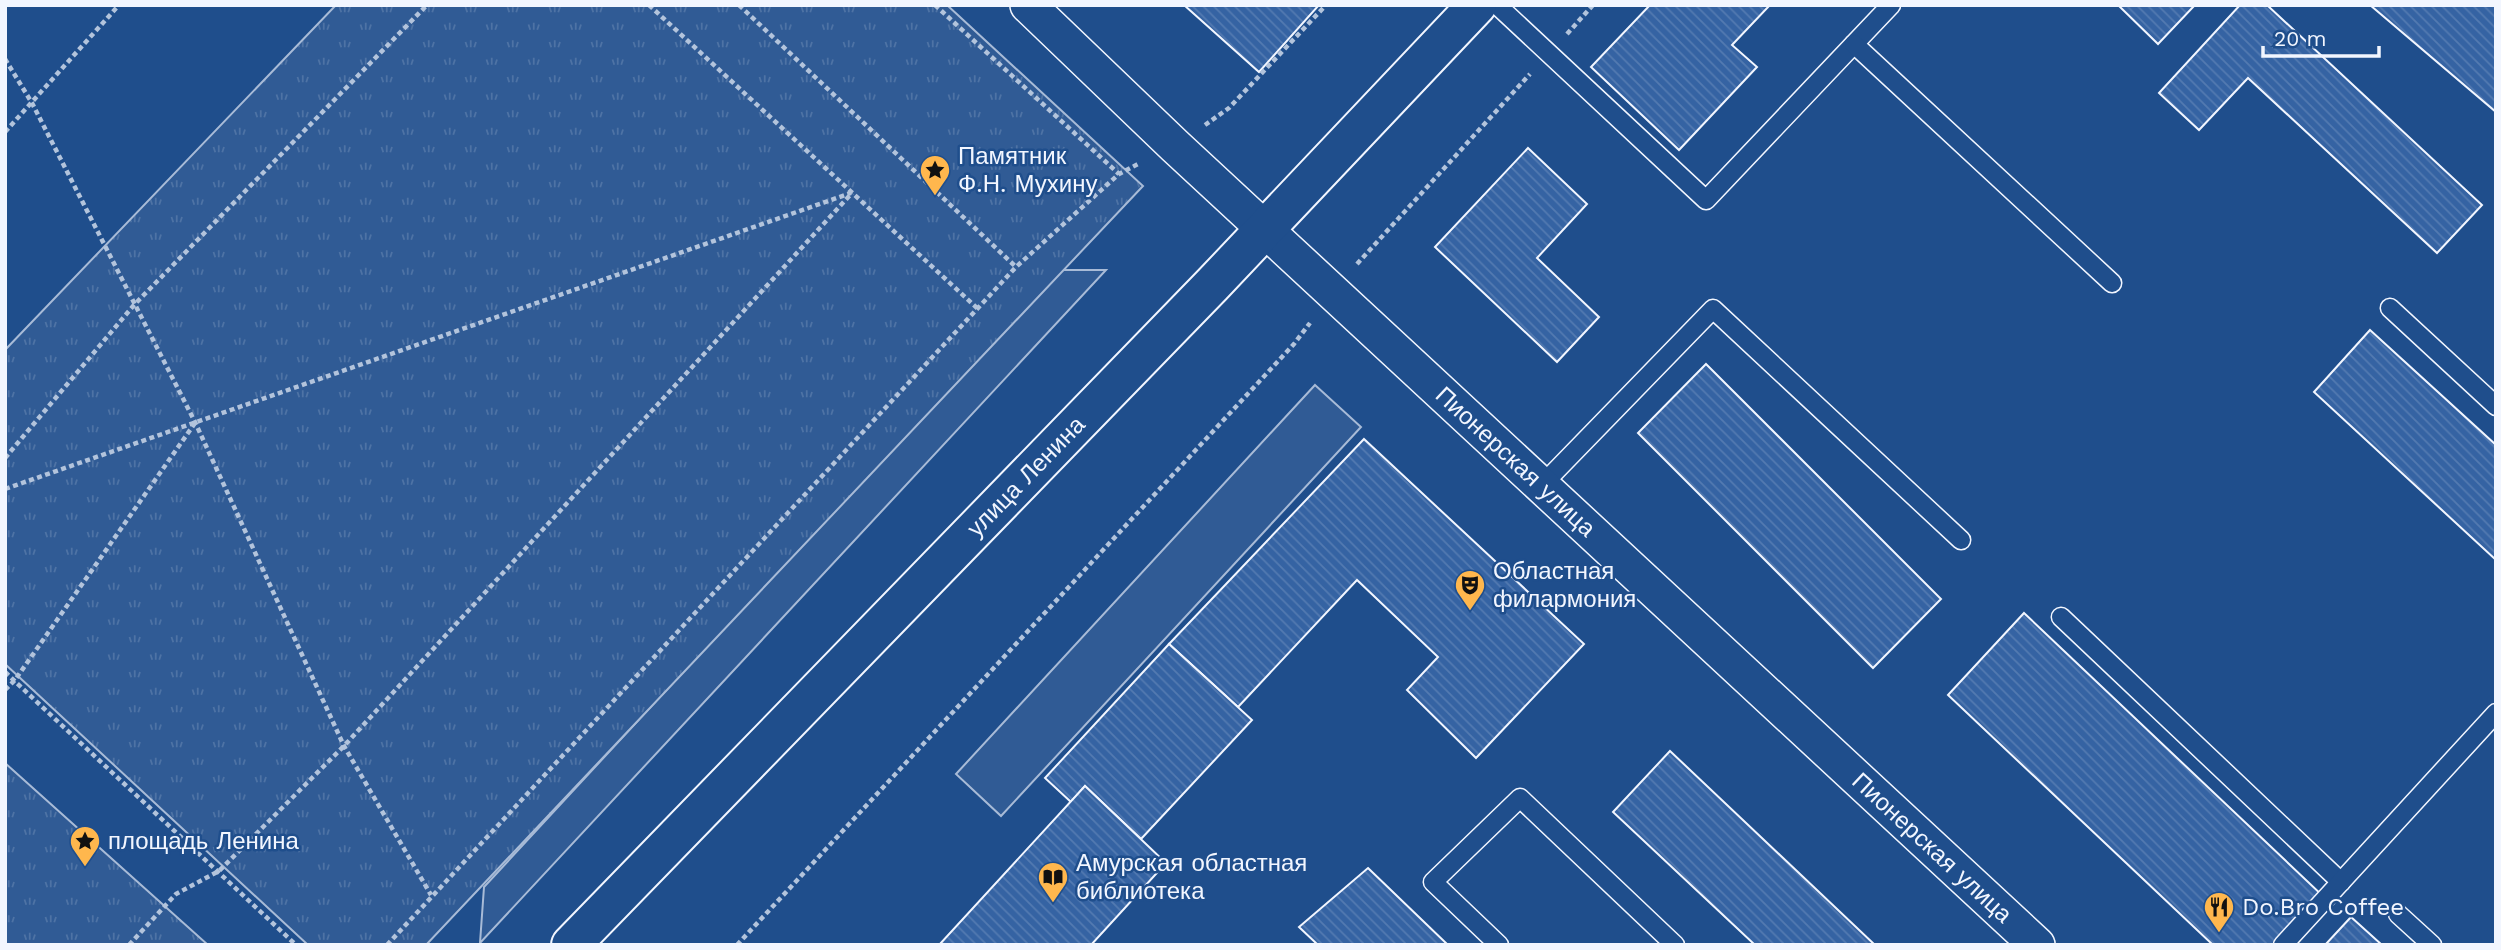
<svg xmlns="http://www.w3.org/2000/svg" width="2501" height="950" font-family="'Work Sans',sans-serif">
<style>
.built{fill:#305b95;stroke:#a8bbd7;stroke-width:2}
.park{fill:url(#park-tufts);stroke:#a8bbd7;stroke-width:2}
.building{fill:url(#building-back-hatch);stroke:#f2f6ff;stroke-width:2}
.lines{fill:none;stroke-linecap:round;stroke-linejoin:round}
.service-casing{stroke:#f2f6ff;stroke-width:21}
.minor-casing{stroke:#f2f6ff;stroke-width:38}
.secondary-casing{stroke:#f2f6ff;stroke-width:42}
.path{stroke:#b3c4dc;stroke-width:4.5;stroke-dasharray:5 3.5;stroke-linecap:butt}
.service{stroke:#1f4e8c;stroke-width:18}
.minor{stroke:#1f4e8c;stroke-width:35}
.secondary{stroke:#1f4e8c;stroke-width:38}
.labels{text-anchor:middle;stroke-width:5;stroke-linejoin:round;paint-order:stroke}
.poi-label{font-size:24px;fill:#f2f6ff;stroke:#1f4e8c;text-anchor:start}
.street-label{font-size:24px;fill:#f2f6ff;stroke:#1f4e8c}
</style>
<defs>
<pattern id="park-tufts" width="24" height="20" patternUnits="userSpaceOnUse" patternTransform="scale(1.75)"><rect width="24" height="20" fill="#305b95"/><path d="M3 7l-1-3M5 7V3M7 7l1-3M15 17l-1-3M17 17v-4M19 17l1-3" fill="none" stroke="#4e73a5"/></pattern>
<pattern id="building-back-hatch" width="6" height="6" patternUnits="userSpaceOnUse" patternTransform="scale(1.75)"><rect width="6" height="6" fill="#3563a3"/><path d="M-1 5l2 2M0 0l6 6M5-1l2 2" fill="none" stroke="#537ab1"/></pattern>
</defs>
<rect width="100%" height="100%" fill="#1f4e8c"/>
<g class="built">
<polygon points="1055,270 1106,270 480,943 484,887"/>
<polygon points="1315,385 1361,427 1001,816 956,774"/>
</g>
<g class="park">
<polygon points="336,5 947,5 1143,186 426,945 308,945 5,664 5,350"/>
<polygon points="5,763 208,945 5,945"/>
</g>
<g class="building">
<polygon points="1184,5 1319,5 1259,72"/>
<polygon points="1650,5 1770,5 1732,45 1757,67 1679,150 1591,67"/>
<polygon points="2118,5 2195,5 2158,44"/>
<polygon points="2240,5 2267,5 2482,205 2437,253 2248,78 2199,130 2159,93"/>
<polygon points="2370,5 2496,5 2496,112"/>
<polygon points="1528,148 1587,204 1537,258 1599,317 1557,362 1435,247"/>
<polygon points="2370,330 2496,445 2496,560 2314,392"/>
<polygon points="1706,364 1941,599 1873,668 1638,433"/>
<polygon points="1364,439 1584,644 1476,758 1407,690 1438,657 1357,580 1238,707 1169,644"/>
<polygon points="2024,613 2325,898 2281,945 2213,945 1948,695"/>
<polygon points="1169,644 1252,720 1141,839 1085,786 1071,802 1045,778"/>
<polygon points="1670,751 1875,945 1755,945 1613,812"/>
<polygon points="1085,786 1166,863 1091,945 939,945"/>
<polygon points="1368,868 1448,945 1318,945 1299,927"/>
<polygon points="2351,917 2382,945 2325,945"/>
</g>
<g class="lines">
<g class="service-casing">
<g id="service">
<polyline points="1497,5 1706,200 1891,5"/>
<polyline points="1854,44 2112,283"/>
<polyline points="2390,308 2496,406"/>
<polyline points="1541,486 1713,309 1961,540"/>
<polyline points="2061,617 2341,882"/>
<polyline points="2398,914 2432,945"/>
<polyline points="1499,945 1433,882 1520,798 1675,945"/>
<polyline points="2283,945 2496,713"/>
</g>
</g>
<g class="minor-casing">
<g id="minor">
<path id="s1" d="M 1028,5 L 1175,146 L 2037,945"/>
</g>
</g>
<g class="secondary-casing">
<g id="secondary">
<path id="s2" d="M 571,945 L 1212,285 L 1477,5"/>
</g>
</g>
<g class="path">
<polyline points="649,5 978,309"/>
<polyline points="739,5 1016,267"/>
<polyline points="935,5 1119,174"/>
<polyline points="1567,34 1593,5"/>
<polyline points="5,59 32,103 195,422 344,746 431,895"/>
<polyline points="1205,125 1229,108 1326,5"/>
<polyline points="5,132 119,5"/>
<polyline points="1357,264 1530,74"/>
<polyline points="5,458 134,305 427,5"/>
<polyline points="5,489 851,193"/>
<polyline points="5,672 296,945"/>
<polyline points="5,690 15,680 195,423"/>
<polyline points="129,945 176,894 219,871 344,746 852,193"/>
<polyline points="387,945 1016,267 1119,174 1140,163"/>
<polyline points="737,945 1294,344 1310,323"/>
</g>
<use href="#service" class="service"/>
<use href="#minor" class="minor"/>
<use href="#secondary" class="secondary"/>
</g>
<defs>
<g id="sight-pin" transform="scale(1.575)"><path d="M0 17L-7.5 6A9.5 9.5 0 1 1 7.5 6Z" fill="#ffb74d" stroke="#1f4e8c"/><path d="M0-6L1.8-2.2L6-1.7L2.9 1.2L3.7 5.4L0 3.3L-3.7 5.4L-2.9 1.2L-6-1.7L-1.8-2.2Z" fill="#111"/></g>
<g id="theatre-pin" transform="scale(1.575)"><path d="M0 17L-7.5 6A9.5 9.5 0 1 1 7.5 6Z" fill="#ffb74d" stroke="#1f4e8c"/><path d="M-5-5.5Q0-4 5-5.5V0Q5 5 0 6Q-5 5-5 0ZM-3.3-2.5H-1v1.5H-3.3ZM1-2.5H3.3v1.5H1ZM-2.8 1Q0 5.5 2.8 1Z" fill="#111"/></g>
<g id="library-pin" transform="scale(1.575)"><path d="M0 17L-7.5 6A9.5 9.5 0 1 1 7.5 6Z" fill="#ffb74d" stroke="#1f4e8c"/><path d="M-6-4Q-3-5.5-.7-3.5V5Q-3 3-6 4ZM6-4Q3-5.5 .7-3.5V5Q3 3 6 4Z" fill="#111"/></g>
<g id="restaurant-pin" transform="scale(1.575)"><path d="M0 17L-7.5 6A9.5 9.5 0 1 1 7.5 6Z" fill="#ffb74d" stroke="#1f4e8c"/><path d="M-5-6h1v4h1v-4h1v4h1v-4h1v5L-1.5 .5V6h-2V.5L-5-1ZM5-6V6H3V1.5H1.5Q1.5-4 5-6Z" fill="#111"/></g>
</defs>
<g fill-rule="evenodd">
<use href="#sight-pin" x="935" y="170"/>
<use href="#theatre-pin" x="1470" y="585"/>
<use href="#sight-pin" x="85" y="841"/>
<use href="#library-pin" x="1053" y="877"/>
<use href="#restaurant-pin" x="2219" y="907"/>
</g>
<g class="labels">
<g class="poi-label">
<text x="958" y="164">Памятник<tspan x="958" dy="28">Ф.Н. Мухину</tspan></text>
<text x="1493" y="579">Областная<tspan x="1493" dy="28">филармония</tspan></text>
<text x="108" y="849">площадь Ленина</text>
<text x="1076" y="871">Амурская областная<tspan x="1076" dy="28">библиотека</tspan></text>
<text x="2242" y="915">Do.Bro Coffee</text>
</g>
<g class="street-label">
<text dy="8" stroke="none"><textPath href="#s1" startOffset="668">Пионерская улица</textPath></text>
<text dy="8" stroke="none"><textPath href="#s2" startOffset="653">улица Ленина</textPath></text>
<text dy="8" stroke="none"><textPath href="#s1" startOffset="1236">Пионерская улица</textPath></text>
</g>
</g>
<rect width="2501" height="950" fill="none" stroke="#f2f6ff" stroke-width="14"/>
<path d="M2263 46v10h116v-10" fill="none" stroke="#f2f6ff" stroke-width="3.5"/>
<text x="2274" y="46" font-size="21" fill="#f2f6ff" stroke="#1f4e8c" stroke-width="5" paint-order="stroke">20 m</text>
</svg>
